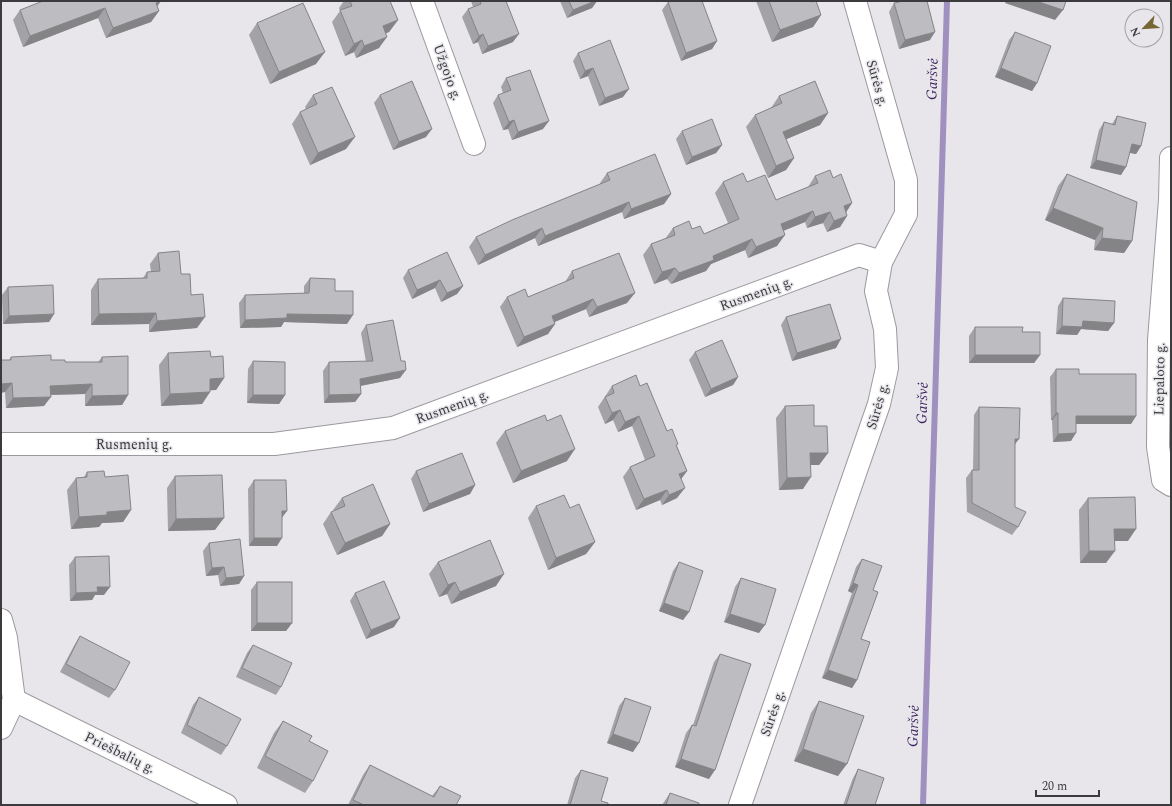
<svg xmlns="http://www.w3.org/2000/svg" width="1172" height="806" font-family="Spectral,serif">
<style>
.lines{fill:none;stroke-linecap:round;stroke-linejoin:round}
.stream{stroke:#a090c0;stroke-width:6}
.minor-casing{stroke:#9b999e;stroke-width:24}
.minor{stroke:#fff;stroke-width:22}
.wall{fill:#a3a2a6}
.shaded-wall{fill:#848487}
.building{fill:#bdbcc1;stroke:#848487}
.labels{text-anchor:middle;stroke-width:3;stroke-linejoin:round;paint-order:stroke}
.street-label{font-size:14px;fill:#3b3b3d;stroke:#e8e6eb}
.water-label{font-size:15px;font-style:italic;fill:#3c235f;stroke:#e8e6eb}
</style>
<rect width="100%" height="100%" fill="#e8e6eb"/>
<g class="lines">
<polyline class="stream" points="923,805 947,1"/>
<g class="minor-casing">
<g id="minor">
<polyline points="422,1 474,144"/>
<polyline points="1171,158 1170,200 1159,340 1158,447 1163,480 1171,485"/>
<polyline points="1,444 274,444 393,428 859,255 881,262"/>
<polyline points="1,620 6,638 14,700 1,728"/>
<polyline points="14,700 226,805"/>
<polyline points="740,805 879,404 887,368 885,329 876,291 881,262 906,214 906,180 855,1"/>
</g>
</g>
<use href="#minor" class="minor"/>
</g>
<g class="wall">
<polygon points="344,1 390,1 398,20 389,32 386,33 379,48 356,58 354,52 345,56 332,22 340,11 339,8"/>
<polygon points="471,1 506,1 513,42 482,54 478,42 473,44 462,17 468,9 473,7"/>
<polygon points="560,1 597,1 592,8 567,18"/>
<polygon points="756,1 810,1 821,15 813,27 772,42"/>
<polygon points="668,2 717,41 712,49 681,61 662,10"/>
<polygon points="894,3 930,40 899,49 889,12"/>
<polygon points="157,7 159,11 151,22 106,38 98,18 23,47 13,20 20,10"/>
<polygon points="257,23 316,64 270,84 249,35"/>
<polygon points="1015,32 1037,83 1032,91 995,77 1009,40"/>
<polygon points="578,53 623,97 599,106 588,76 580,79 573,61"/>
<polygon points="506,78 543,129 512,140 508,129 503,130 493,103 498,95 503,93 501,87"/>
<polygon points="313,95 346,149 310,165 292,124 300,112 306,109 305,107"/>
<polygon points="380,95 426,137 393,150 374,103"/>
<polygon points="779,96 828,113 820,125 786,139 794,158 786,170 768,178 746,127 755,115 771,108"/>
<polygon points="1117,116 1141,146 1136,154 1130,153 1121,175 1090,168 1099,130 1104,122 1112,124"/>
<polygon points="682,131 722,145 716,153 686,165 676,139"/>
<polygon points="607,173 671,194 664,204 624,219 622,212 538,246 535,238 478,265 469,247 476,237 600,184 600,183"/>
<polygon points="1067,174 1132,241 1124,253 1094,250 1095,240 1045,220 1058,186"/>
<polygon points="815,176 833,178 852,203 846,212 847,216 840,227 827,232 823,223 807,228 805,222 783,231 777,246 748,258 745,250 711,264 706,271 671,284 667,279 654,284 643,255 651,244 665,239 673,228 692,229 704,234 728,223 715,193 723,182 747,182 776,200 808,187"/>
<polygon points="158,253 181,274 191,295 197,328 149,332 149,324 91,325 91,290 98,279 143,278 147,272 151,272 150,264"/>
<polygon points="408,270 463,286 457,294 441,302 435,288 412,299 403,278"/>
<polygon points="572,271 627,303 589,317 586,309 554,322 555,324 548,334 517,347 500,307 507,297 528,297 565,282"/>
<polygon points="310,278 335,291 347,324 284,322 281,327 240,328 239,303 245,295 304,293 304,286"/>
<polygon points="8,287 54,314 49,322 3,324 2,295"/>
<polygon points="1063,298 1114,323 1108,331 1081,329 1077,335 1056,334 1058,306"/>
<polygon points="786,317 836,348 792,361 781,325"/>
<polygon points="366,325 400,378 360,386 361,394 355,402 324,403 323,371 329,362 366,362 361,333"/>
<polygon points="975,327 1022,332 1040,355 1034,363 969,363 969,336"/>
<polygon points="695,352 738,377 733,385 705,397 689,360"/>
<polygon points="168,353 211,357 224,378 216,390 210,390 210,392 202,404 161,406 159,365"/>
<polygon points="11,357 51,360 65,362 98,362 102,357 128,395 122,405 85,406 85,394 50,395 44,406 6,408 5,392 9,360"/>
<polygon points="253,361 285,395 279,404 247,403 248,369"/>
<polygon points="1056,369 1079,374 1136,416 1131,424 1076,424 1071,441 1053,442 1052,420 1051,420 1050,377"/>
<polygon points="612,386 640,386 677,446 687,471 681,479 677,498 662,505 660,500 636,510 623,477 630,467 645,460 632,426 618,432 613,420 605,424 598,407"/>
<polygon points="785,406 814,426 828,453 819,465 811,465 803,489 779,490 776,418"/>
<polygon points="979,407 1015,445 1015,507 1018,527 1012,535 967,512 966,478 972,470 973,470 974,415"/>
<polygon points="547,421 567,461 513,483 496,443 505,431"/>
<polygon points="416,471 475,485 470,494 423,512 411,479"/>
<polygon points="87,472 105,477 131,510 123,522 102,523 99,527 71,529 67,490 76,478 84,477"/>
<polygon points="175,476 215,530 168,531 167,488"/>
<polygon points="254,480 282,518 277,546 249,546 248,489"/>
<polygon points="342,498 390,524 382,536 337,555 323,524 331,512 334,511 333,510"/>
<polygon points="1088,498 1128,541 1115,541 1106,563 1080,563 1079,510"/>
<polygon points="536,506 570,508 595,542 586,554 548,570 528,518"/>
<polygon points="209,543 244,576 239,584 220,586 218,575 206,576 203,551"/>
<polygon points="75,557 104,595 95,595 92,600 70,601 69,565"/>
<polygon points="862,559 873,590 861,639 857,680 852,688 822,678 852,593 848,591 856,567"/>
<polygon points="438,562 496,586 451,604 447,594 439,597 429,574"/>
<polygon points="679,562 689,612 683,620 659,611 673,571"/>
<polygon points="741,578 759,633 724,622 735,587"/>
<polygon points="257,582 292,623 286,631 251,631 251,590"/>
<polygon points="355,593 394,627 366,639 350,601"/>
<polygon points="80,636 115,690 109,698 60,672 75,644"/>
<polygon points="253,645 281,687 276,695 236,677 247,653"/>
<polygon points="720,654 709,779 675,767 686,733 692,725 693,725 714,662"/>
<polygon points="199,697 227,746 221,755 181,733 193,705"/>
<polygon points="625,698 633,752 607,743 619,706"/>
<polygon points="819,701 838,776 794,761 811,713"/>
<polygon points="283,721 309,741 313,781 305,793 257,768 274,733"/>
<polygon points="370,765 432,796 440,786 456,805 348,805 363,775"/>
<polygon points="858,769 875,805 843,805 853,778"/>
<polygon points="581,770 601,801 608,805 567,805 575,778"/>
<polygon points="670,793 699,805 662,805"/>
</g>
<g class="shaded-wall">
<polygon points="161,1 154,11 156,3"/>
<polygon points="595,1 597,1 592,8 567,18 573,10"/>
<polygon points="1006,1 1036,1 1063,10 1055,20 1005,3"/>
<polygon points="105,8 98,18 23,47 30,36"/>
<polygon points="159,11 151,22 106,38 113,28"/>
<polygon points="821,15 813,27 772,42 780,30"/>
<polygon points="398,20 389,32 375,38 383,26"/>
<polygon points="935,32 930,40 899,49 905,40"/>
<polygon points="483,34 478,42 473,44 479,36"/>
<polygon points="519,34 513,42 482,54 488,46"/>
<polygon points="387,37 379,48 356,58 364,46"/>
<polygon points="362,40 354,52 345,56 354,44"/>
<polygon points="717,41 712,49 681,61 686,53"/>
<polygon points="325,52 316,64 270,84 279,72"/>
<polygon points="593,68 588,76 580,79 585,71"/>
<polygon points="1001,68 1037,83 1032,91 995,77"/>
<polygon points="629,89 623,97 599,106 605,98"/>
<polygon points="828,113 820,125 775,144 783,132"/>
<polygon points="514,120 508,129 503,130 509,122"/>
<polygon points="549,121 543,129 512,140 518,132"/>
<polygon points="432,129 426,137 393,150 399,142"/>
<polygon points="355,137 346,149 310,165 318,153"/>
<polygon points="1132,144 1141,146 1136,154 1126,152"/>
<polygon points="722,145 716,153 686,165 692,157"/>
<polygon points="794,158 786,170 768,178 776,166"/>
<polygon points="1096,160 1126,167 1121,175 1090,168"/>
<polygon points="671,194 664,204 624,219 631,209"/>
<polygon points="629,202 622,212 538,246 545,236"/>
<polygon points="852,203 845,214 844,206"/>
<polygon points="1053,208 1103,228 1095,240 1045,220"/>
<polygon points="813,211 805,222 773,235 781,224"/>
<polygon points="830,212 823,223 807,228 815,217"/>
<polygon points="847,216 840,227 827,232 834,221"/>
<polygon points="542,228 535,238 478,265 485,255"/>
<polygon points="785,235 777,246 748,258 756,247"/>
<polygon points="1102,238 1132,241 1124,253 1094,250"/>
<polygon points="752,239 745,250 711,264 706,271 671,284 679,273 713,256"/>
<polygon points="675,268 667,279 654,284 662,272"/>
<polygon points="440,280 435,288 412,299 417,290"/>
<polygon points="463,286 457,294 441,302 447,293"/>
<polygon points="635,293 627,303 589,317 597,307"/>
<polygon points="593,299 586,309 545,326 552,316"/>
<polygon points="156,313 149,324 91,325 99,314"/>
<polygon points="54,314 49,322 3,324 9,316"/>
<polygon points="287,314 353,315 347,324 284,322 281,327 240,328 245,320"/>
<polygon points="205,317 197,328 149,332 157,321"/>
<polygon points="1083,321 1114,323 1108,331 1081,329 1077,335 1056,334 1062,326"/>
<polygon points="555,324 548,334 517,347 524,337"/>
<polygon points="841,339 836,348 792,361 797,353"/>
<polygon points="975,355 1040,355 1034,363 969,363"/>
<polygon points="406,370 400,378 355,387 360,379"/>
<polygon points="738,377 733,385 705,397 711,389"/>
<polygon points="224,378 216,390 201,391 210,379"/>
<polygon points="12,383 5,392 1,393 1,384"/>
<polygon points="92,384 85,394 43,395 50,386"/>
<polygon points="210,392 202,404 161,406 170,394"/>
<polygon points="361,394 355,402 324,403 329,395"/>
<polygon points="128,395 122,405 85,406 92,396"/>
<polygon points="253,395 285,395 279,404 247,403"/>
<polygon points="51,397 44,406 6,408 13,398"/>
<polygon points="620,410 613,420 605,424 612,413"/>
<polygon points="1056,413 1058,413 1052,420 1051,420"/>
<polygon points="639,416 632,426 618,432 625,422"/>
<polygon points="1076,416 1136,416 1131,424 1071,424"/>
<polygon points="1076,433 1071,441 1053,442 1058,434"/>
<polygon points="1015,439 1019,439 1013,447"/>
<polygon points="575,449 567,461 513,483 521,471"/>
<polygon points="810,453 828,453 819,465 802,465"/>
<polygon points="687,471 679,482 679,474"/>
<polygon points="811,477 803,489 779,490 787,478"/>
<polygon points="475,485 470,494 423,512 429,504"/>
<polygon points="685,488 677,498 662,505 669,495"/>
<polygon points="667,490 660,500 636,510 644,499"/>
<polygon points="131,510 123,522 102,523 99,527 71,529 79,517 107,512"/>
<polygon points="282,511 287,511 281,519"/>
<polygon points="224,518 215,530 168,531 176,519"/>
<polygon points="390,524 382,536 337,555 345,543"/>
<polygon points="1114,529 1136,529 1128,541 1106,541"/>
<polygon points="254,538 282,538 277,546 249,546"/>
<polygon points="595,542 586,554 548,570 556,558"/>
<polygon points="1089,551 1115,551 1106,563 1080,563"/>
<polygon points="224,567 218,575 206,576 212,568"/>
<polygon points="504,574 496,586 451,604 460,592"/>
<polygon points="244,576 239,584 220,586 226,578"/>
<polygon points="455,582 447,594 439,597 448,585"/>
<polygon points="853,583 858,585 852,593 848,591"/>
<polygon points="97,587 110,587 104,595 95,595 92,600 70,601 76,593"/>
<polygon points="664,603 689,612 683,620 659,611"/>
<polygon points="730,614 765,625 759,633 724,622"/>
<polygon points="400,618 394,627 366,639 371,630"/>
<polygon points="257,623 292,623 286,631 251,631"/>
<polygon points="828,670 857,680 852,688 822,678"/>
<polygon points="613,734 639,743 633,752 607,743"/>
<polygon points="803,749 847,764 838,776 794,761"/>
<polygon points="681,759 715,770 709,779 675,767"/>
</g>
<g class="building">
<polygon points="43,1 161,1 156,3 159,11 113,28 105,8 30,36 20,10"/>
<polygon points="350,1 390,1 398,20 383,26 387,37 364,46 362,40 354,44 340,10 352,6"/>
<polygon points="480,1 506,1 519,34 488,46 483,34 479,36 468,9 481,4"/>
<polygon points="569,1 595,1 573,10"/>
<polygon points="670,1 702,1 717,41 686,53 668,2"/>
<polygon points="769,1 810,1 811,2 816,1 821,15 780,30"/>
<polygon points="903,1 927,1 935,32 905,40 894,3"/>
<polygon points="1036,1 1066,1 1063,10"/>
<polygon points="303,3 325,52 279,72 257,23"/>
<polygon points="1015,32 1051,46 1037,83 1001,68"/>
<polygon points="610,40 629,89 605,98 593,68 585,71 578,53"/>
<polygon points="530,70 549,121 518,132 514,120 509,122 498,95 511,90 506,78"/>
<polygon points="412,81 432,129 399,142 380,95"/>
<polygon points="815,81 828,113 783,132 794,158 776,166 755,115 782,103 779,96"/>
<polygon points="332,87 355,137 318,153 300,112 317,104 313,95"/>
<polygon points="1117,116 1146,123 1141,146 1132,144 1126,167 1096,160 1104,122 1115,125"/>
<polygon points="712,119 722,145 692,157 682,131"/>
<polygon points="655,154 671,194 631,209 629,202 545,236 542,228 485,255 476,237 512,220 610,180 607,173"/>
<polygon points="830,170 833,178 841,174 852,203 844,206 847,216 834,221 830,212 815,217 813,211 781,224 785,235 756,247 752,239 713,256 714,260 679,273 675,268 662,272 651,244 675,235 673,228 689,221 692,229 700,226 704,234 739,219 723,182 743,173 747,182 765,175 776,200 818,183 815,176"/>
<polygon points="1067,174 1137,202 1132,241 1102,238 1103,228 1053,208"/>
<polygon points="179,251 181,274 190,274 191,295 203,294 205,317 157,321 156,313 99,314 98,279 147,278 147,272 160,271 158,253"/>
<polygon points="447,252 463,286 447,293 440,280 417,290 408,270"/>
<polygon points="619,253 635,293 597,307 593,299 552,316 555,324 524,337 507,297 525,289 528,297 574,278 572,271"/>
<polygon points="310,278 335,279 335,291 353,291 353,315 287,314 287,318 245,320 245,295 309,293"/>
<polygon points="53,285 54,314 9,316 8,287"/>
<polygon points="1063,298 1115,301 1114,323 1083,321 1082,327 1062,326"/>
<polygon points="830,304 841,339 797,353 786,317"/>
<polygon points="393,320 401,361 405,361 406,370 360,379 361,394 329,395 329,362 373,361 366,325"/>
<polygon points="975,327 1023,327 1022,332 1040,332 1040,355 975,355"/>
<polygon points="722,340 738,377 711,389 695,352"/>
<polygon points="210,351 211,357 223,356 224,378 210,379 210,392 170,394 168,353"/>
<polygon points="51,355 51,360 65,360 65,362 102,362 102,357 128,356 128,395 92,396 92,384 50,386 51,397 13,398 12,383 1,384 1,360 11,360 11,357"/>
<polygon points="253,361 285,362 285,395 253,395"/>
<polygon points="1056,369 1079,369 1079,374 1136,374 1136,416 1076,416 1076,433 1058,434 1058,413 1056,413"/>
<polygon points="636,375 640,386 647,383 667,431 672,429 678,444 676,445 687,471 679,474 685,488 669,495 667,490 644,499 630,467 655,456 639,416 625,422 620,410 612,413 605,397 614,393 612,386"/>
<polygon points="814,405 814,426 827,426 828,453 810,453 811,477 787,478 785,406"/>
<polygon points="979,407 1020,408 1019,439 1015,439 1015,507 1026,512 1018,527 972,503 972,470 979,470"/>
<polygon points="545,415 547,421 561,415 575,449 521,471 505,431"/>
<polygon points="462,453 475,485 429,504 416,471"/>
<polygon points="104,471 105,477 128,475 131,510 107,512 107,515 79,517 76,478 87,477 87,472"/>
<polygon points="222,475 224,518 176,519 175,476"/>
<polygon points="254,480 286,480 287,511 282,511 282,538 254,538"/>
<polygon points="373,484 390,524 345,543 331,512 345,506 342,498"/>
<polygon points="564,495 570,508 579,504 595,542 556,558 536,506"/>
<polygon points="1135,497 1136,529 1114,529 1115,551 1089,551 1088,498"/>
<polygon points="240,539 244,576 226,578 224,567 212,568 209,543"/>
<polygon points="490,540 504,574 460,592 455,582 448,585 438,562"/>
<polygon points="109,556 110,587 97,587 98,592 76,593 75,557"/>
<polygon points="862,559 882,566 873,590 878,592 861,639 870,642 857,680 828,670 858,585 853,583"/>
<polygon points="679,562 703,571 689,612 664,603"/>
<polygon points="741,578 776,589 765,625 730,614"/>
<polygon points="384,581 400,618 371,630 355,593"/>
<rect x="257" y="582" width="35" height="41"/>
<polygon points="80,636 130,662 115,690 66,664"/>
<polygon points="253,645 292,663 281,687 242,668"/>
<polygon points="720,654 751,664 715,770 681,759 692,725 696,726"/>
<polygon points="199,697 241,719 227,746 187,725"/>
<polygon points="625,698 651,707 639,743 613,734"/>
<polygon points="819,701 864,716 847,764 803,749"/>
<polygon points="283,721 312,736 309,741 328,751 313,781 265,756"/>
<polygon points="370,765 434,797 440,786 461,796 456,805 364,805 353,800"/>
<polygon points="858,769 884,778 875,805 846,805"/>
<polygon points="581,770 608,778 601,801 608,803 608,805 570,805"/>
<polygon points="670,793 699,803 699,805 666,805"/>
</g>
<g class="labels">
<g class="street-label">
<text transform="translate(448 72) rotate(70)" y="5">Užgojo g.</text>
<text transform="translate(878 83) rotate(74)" y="5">Sūrės g.</text>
<text transform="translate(756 293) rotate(-20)" y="5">Rusmenių g.</text>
<text transform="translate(1159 379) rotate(-89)" y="5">Liepaloto g.</text>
<text transform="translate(452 406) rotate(-20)" y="5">Rusmenių g.</text>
<text transform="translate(877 406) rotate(-74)" y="5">Sūrės g.</text>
<text x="134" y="449">Rusmenių g.</text>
<text transform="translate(772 713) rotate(-71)" y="5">Sūrės g.</text>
<text transform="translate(120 752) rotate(26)" y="5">Priešbalių g.</text>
</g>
<g class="water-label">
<text transform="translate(932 79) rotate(-88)" y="5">Garšvė</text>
<text transform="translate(922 403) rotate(-88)" y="5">Garšvė</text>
<text transform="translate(913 726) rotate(-88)" y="5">Garšvė</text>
</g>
</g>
<rect width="1172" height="806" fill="none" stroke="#3b3b3d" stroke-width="4"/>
<g transform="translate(1144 28) rotate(245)"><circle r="19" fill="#e8e6eb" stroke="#a3a2a5"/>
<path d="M0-3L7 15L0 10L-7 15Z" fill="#776534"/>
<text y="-6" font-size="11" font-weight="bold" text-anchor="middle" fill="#3b3b3d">N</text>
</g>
<path d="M1036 790v6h63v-6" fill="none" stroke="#3b3b3d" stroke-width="2"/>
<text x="1042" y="790" font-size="12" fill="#3b3b3d" stroke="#e8e6eb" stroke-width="3" paint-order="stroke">20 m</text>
</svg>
